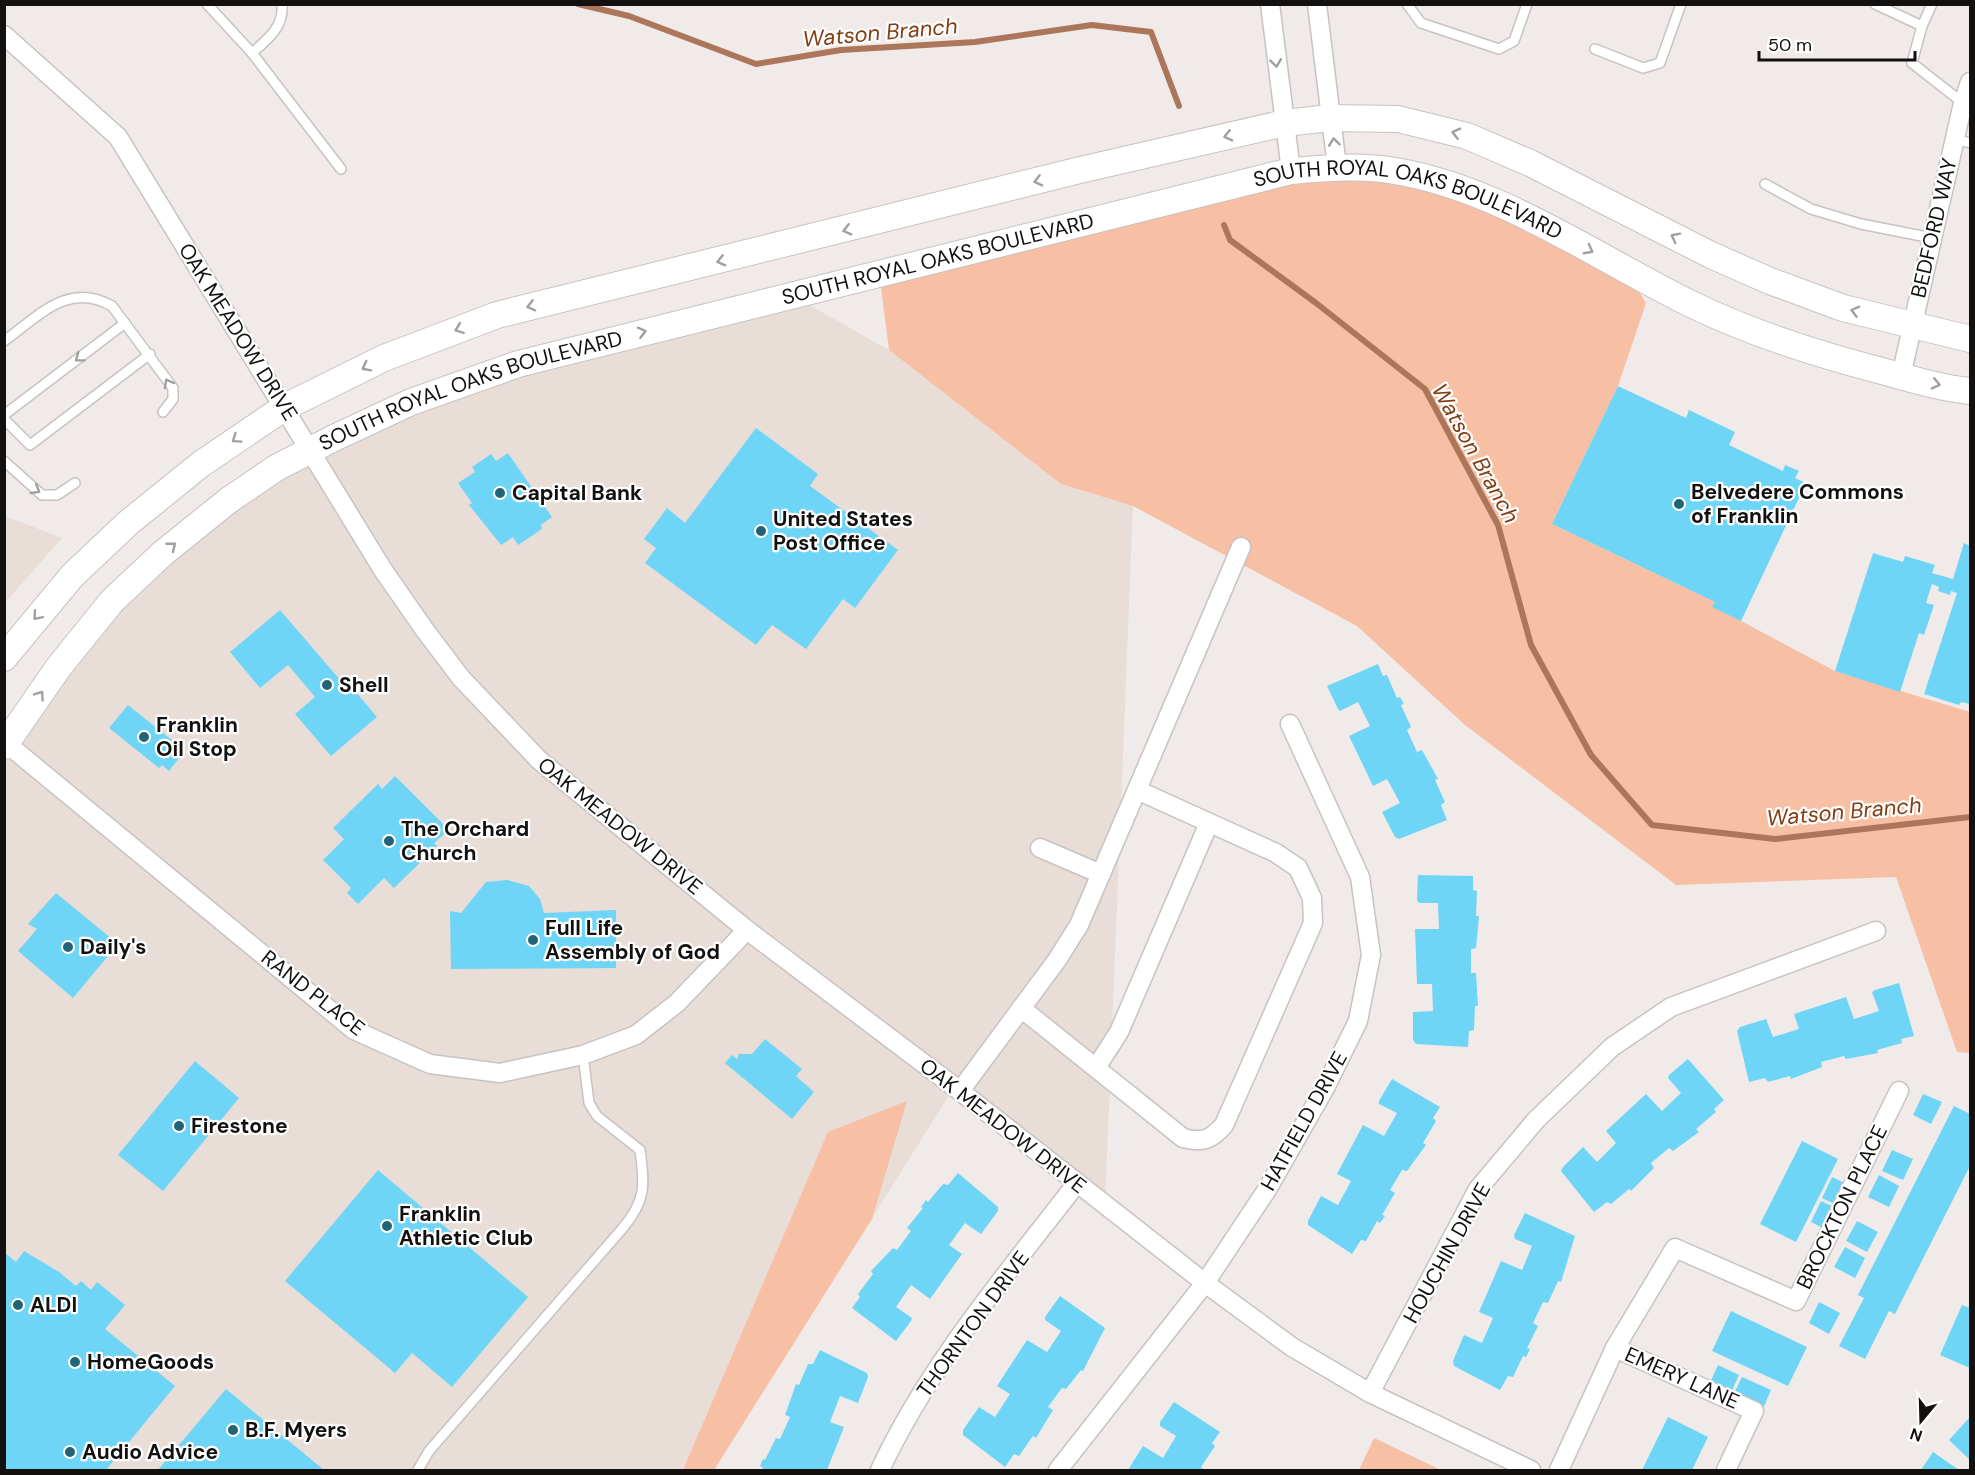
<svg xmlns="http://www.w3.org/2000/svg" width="1975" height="1475" font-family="'DM Sans',sans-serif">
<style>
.built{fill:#e9ddd7}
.green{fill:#f7bfa3}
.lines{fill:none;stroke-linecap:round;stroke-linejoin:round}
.stream{stroke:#ac765a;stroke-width:6}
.building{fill:#6fd5f6}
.service-casing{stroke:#c7c3c1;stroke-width:12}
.minor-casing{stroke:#c7c3c1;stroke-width:21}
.secondary-casing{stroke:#c7c3c1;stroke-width:28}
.service{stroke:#fff;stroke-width:9}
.minor{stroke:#fff;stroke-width:18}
.secondary{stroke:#fff;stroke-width:26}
.oneway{stroke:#a0a09f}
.poi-dot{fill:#216377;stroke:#fff;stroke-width:2}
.labels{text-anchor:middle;stroke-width:4.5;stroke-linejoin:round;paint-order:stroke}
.street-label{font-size:21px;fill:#121110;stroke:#fff}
.poi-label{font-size:21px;font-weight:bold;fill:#121110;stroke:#fff;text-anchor:start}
.water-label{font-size:22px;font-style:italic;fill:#823d13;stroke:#fff}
</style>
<rect width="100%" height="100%" fill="#f0ebe9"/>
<g class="built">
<polygon points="790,294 889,350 1061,484 1133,506 1105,1206 953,1089 714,1470 5,1470 5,746 58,668 229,500 411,402"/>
<polygon points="5,516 62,538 5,603"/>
</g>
<g class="green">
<polygon points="1291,171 1395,171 1625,269 1646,303 1618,386 1552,524 1715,602 1741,621 1835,671 1970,712 1970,1053 1957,1052 1896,877 1676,885 1465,725 1357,626 1133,506 1061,484 889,350 879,272"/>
<polygon points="907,1101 872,1219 714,1470 683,1470 828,1132"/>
<polygon points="1374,1438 1441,1470 1359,1470"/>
</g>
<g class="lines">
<g class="stream">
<polyline points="578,4 629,16 756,64 841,50 975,42 1092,25 1151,32 1179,106"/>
<polyline points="1224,225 1230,240 1316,303 1425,389 1498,525 1531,645 1591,755 1652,825 1775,839 1970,817"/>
</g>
</g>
<g class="building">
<polygon points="1618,386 1686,418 1689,410 1735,432 1729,445 1783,471 1785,465 1799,471 1795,478 1806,483 1741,621 1712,607 1715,602 1552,524"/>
<polygon points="756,428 818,474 810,486 898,550 855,608 843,599 806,649 772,625 756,645 645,563 656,548 644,539 667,508 685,523"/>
<polygon points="508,453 552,517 541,525 542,529 518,545 513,537 501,545 469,505 472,503 458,483 475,472 472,467 491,454 496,461"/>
<polygon points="1964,543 1970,546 1970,704 1961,702 1959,705 1924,694 1957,593 1951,591 1950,595 1938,591 1939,587 1932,584 1926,603 1934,605 1924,635 1919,633 1900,692 1835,671 1873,553 1903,562 1905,556 1935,565 1932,573 1953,579"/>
<polygon points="280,610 341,681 344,678 377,717 331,756 295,714 315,697 288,665 260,688 230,652"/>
<polygon points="1378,664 1383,676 1387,675 1397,698 1400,697 1404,704 1401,705 1411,727 1407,730 1417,752 1422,750 1438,779 1435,780 1445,802 1441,805 1447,820 1399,839 1395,837 1382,812 1400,803 1387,779 1373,786 1349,736 1370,726 1358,702 1340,711 1338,709 1327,686"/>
<polygon points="128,705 178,745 172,752 179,758 169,771 162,765 159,768 109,728"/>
<polygon points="395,776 449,830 434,843 437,846 394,888 384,878 358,904 347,893 351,888 323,860 344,839 333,828 378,784 382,789"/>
<polygon points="1418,875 1473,876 1473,890 1477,891 1476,916 1479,916 1476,948 1471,949 1471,973 1476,973 1478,1006 1475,1006 1474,1030 1469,1031 1468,1047 1416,1044 1413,1040 1413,1012 1433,1011 1432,984 1417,984 1415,929 1439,929 1438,903 1419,903 1417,900"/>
<polygon points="507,880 529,886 540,899 544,913 616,910 616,968 451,969 450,911 461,913 486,882"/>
<polygon points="56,893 118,944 73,998 18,951 37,929 28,924"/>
<polygon points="1899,983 1914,1036 1901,1039 1902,1043 1877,1050 1878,1053 1846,1059 1844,1056 1821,1062 1822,1067 1791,1079 1790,1076 1768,1082 1765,1078 1749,1082 1737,1031 1740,1027 1766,1019 1773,1037 1799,1029 1794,1014 1846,997 1854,1019 1879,1011 1872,992 1875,990"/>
<polygon points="765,1039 802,1069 796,1076 814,1092 792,1119 725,1063 732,1055 737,1059 739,1054 752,1054"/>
<polygon points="1688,1059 1724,1100 1714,1109 1716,1112 1696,1129 1699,1132 1673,1151 1669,1148 1651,1163 1654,1168 1631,1191 1629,1189 1611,1204 1607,1202 1594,1212 1561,1171 1563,1167 1583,1147 1597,1162 1616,1143 1606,1131 1646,1094 1662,1111 1681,1093 1668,1078 1669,1075"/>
<polygon points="195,1061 239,1098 163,1191 118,1155"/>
<polygon points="1392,1079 1440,1107 1433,1118 1436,1121 1423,1143 1426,1145 1407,1171 1402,1170 1390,1190 1395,1193 1382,1215 1385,1216 1380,1223 1377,1221 1366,1241 1361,1240 1352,1254 1308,1225 1308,1221 1321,1196 1338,1205 1351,1181 1337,1174 1363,1125 1384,1136 1397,1113 1379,1104 1379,1101"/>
<polygon points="1923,1094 1942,1102 1931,1124 1913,1115"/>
<polygon points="1954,1106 1970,1114 1970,1166 1895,1314 1889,1311 1865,1359 1839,1346 1864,1298 1858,1295"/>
<polygon points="1802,1141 1838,1159 1796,1242 1760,1224"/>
<polygon points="1892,1150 1913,1159 1903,1180 1882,1171"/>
<polygon points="378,1170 528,1297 452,1387 412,1353 395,1373 285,1281"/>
<polygon points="958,1173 998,1207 998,1211 981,1234 965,1223 949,1245 962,1254 930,1299 911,1285 896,1307 912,1318 911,1321 896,1341 852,1308 860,1297 858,1294 873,1274 871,1271 893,1248 897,1250 911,1231 907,1228 923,1208 921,1207 926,1200 928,1202 943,1184 948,1185"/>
<polygon points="1879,1175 1899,1186 1889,1207 1868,1197"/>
<polygon points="1832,1177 1851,1186 1841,1207 1822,1198"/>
<polygon points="1821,1201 1840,1210 1829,1231 1811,1222"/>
<polygon points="1525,1213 1575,1236 1561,1282 1558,1281 1548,1303 1543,1302 1533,1323 1538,1326 1527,1348 1530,1349 1526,1357 1523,1356 1513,1377 1508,1376 1500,1390 1454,1366 1453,1361 1464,1335 1482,1343 1493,1318 1479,1312 1501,1261 1522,1270 1532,1246 1515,1239 1514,1235"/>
<polygon points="1857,1221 1878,1232 1867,1252 1846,1241"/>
<polygon points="1845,1247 1865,1258 1855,1278 1834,1267"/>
<polygon points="24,1251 59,1272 76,1286 81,1281 91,1290 97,1282 125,1305 105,1329 175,1386 106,1470 4,1470 4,1252 16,1262"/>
<polygon points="1060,1296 1105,1328 1083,1371 1081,1370 1066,1389 1062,1388 1048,1407 1053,1410 1036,1438 1033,1436 1019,1456 1014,1454 1005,1467 963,1435 963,1430 979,1407 995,1417 1010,1394 997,1386 1027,1340 1047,1352 1061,1331 1045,1320 1045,1317"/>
<polygon points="1819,1302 1840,1313 1829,1334 1809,1323"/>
<polygon points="1962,1305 1970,1308 1970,1368 1940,1355"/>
<polygon points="1731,1311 1807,1347 1788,1386 1712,1351"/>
<polygon points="820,1350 867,1373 868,1377 858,1403 840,1396 830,1422 844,1427 827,1470 762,1470 763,1468 760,1466 763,1459 765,1460 776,1438 780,1439 790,1417 785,1415 796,1384 799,1385 808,1364 813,1364"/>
<polygon points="1718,1365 1739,1375 1730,1395 1709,1385"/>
<polygon points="1742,1377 1771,1390 1762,1411 1732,1397"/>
<polygon points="226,1389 324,1470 158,1470"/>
<polygon points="1174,1402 1220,1432 1212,1443 1215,1446 1201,1467 1205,1470 1128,1470 1143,1446 1163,1458 1176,1436 1160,1426 1160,1422"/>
<polygon points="1668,1417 1708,1437 1692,1470 1642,1470"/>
<polygon points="1970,1417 1970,1460 1949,1440"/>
<polygon points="1933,1452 1959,1470 1921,1470"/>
</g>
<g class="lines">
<g class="service-casing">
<g id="service">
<polyline points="207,4 252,53 341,169"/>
<polyline points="1407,4 1421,23 1499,49 1514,41 1527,4"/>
<polyline points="1875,4 1922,26"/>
<polyline points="1932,4 1922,26 1912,63 1963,103"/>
<polyline points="1595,49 1643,68 1660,63 1681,4"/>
<path d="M 252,53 C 268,39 284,27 282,4"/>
<polyline points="1955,139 1970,143"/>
<polyline points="1765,184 1811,209 1861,224 1932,238"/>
<path d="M 4,341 C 39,316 68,281 112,306 L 173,388 L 173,399 L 163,412"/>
<polyline points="4,415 125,323"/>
<polyline points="4,419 30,445 150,354"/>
<polyline points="4,461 42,495 57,495 75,483"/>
<path d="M 418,1470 L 429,1451 L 622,1229 C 646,1201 645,1185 640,1150 L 597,1116 L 589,1103 L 583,1055"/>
</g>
</g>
<g class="minor-casing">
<g id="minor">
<polyline points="1270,4 1291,171"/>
<polyline points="1317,4 1337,167"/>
<polyline points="4,35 118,137 383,570 424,629 461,678 539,760 747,930 960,1091 1205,1283 1292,1347 1370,1393 1531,1470"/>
<polyline points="1901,376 1963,103 1970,82"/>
<polyline points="6,743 354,1030 430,1064 500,1073 583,1055 636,1035 677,1003 747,930"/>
<polyline points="1040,848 1101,874"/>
<path d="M 1021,1008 L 1183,1138 C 1202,1143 1211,1140 1224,1125 L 1313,923 L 1312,898 L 1298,868 L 1276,853 L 1137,790"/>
<polyline points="1096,1068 1119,1032 1209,823"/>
<polyline points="960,1091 1057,960 1079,925 1241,547"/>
<polyline points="1615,1348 1754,1411 1726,1470"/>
<polyline points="1370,1393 1478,1189 1536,1120 1612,1047 1671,1007 1876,931"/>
<path d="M 880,1470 C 929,1365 1006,1275 1077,1183"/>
<polyline points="1058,1470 1205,1283 1268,1188 1326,1086 1358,1021 1371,955 1360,877 1290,724"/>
<polyline points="1559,1470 1615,1348 1675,1248 1796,1301 1899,1091"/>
</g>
</g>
<g class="secondary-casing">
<g id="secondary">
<polyline points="4,658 72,576 128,523 201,464 285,407 384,358 497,315 1080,170 1285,123 1330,118 1398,119 1467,136 1530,163 1711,255 1770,281 1843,308 1970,339"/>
<path id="s1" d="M 4,746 L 58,668 L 112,601 L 162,554 L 229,500 L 276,468 L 334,438 L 411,402 L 518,364 L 1291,171 C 1326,168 1361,165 1395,171 C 1499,188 1596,257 1689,303 C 1750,333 1816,354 1882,371 C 1911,379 1941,388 1970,391"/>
</g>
</g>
<use href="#service" class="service"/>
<use href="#minor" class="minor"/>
<use href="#secondary" class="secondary"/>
</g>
<defs><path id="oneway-chevron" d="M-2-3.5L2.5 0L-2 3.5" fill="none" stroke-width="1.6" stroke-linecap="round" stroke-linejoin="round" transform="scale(1.5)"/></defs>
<g class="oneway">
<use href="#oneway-chevron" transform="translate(1276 63) rotate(83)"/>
<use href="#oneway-chevron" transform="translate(1456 133) rotate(-166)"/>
<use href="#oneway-chevron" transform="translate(1228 136) rotate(167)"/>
<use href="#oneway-chevron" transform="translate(1334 142) rotate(-97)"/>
<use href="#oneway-chevron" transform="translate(1038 181) rotate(166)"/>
<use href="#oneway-chevron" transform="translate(847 230) rotate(166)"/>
<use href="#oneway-chevron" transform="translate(1675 237) rotate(-153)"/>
<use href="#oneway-chevron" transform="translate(1589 250) rotate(28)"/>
<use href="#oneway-chevron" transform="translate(721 261) rotate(166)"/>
<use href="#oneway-chevron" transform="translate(531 306) rotate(166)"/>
<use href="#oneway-chevron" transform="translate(1855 311) rotate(-165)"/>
<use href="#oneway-chevron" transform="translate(459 329) rotate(159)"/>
<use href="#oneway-chevron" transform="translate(642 332) rotate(-14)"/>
<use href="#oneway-chevron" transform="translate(79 358) rotate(143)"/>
<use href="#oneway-chevron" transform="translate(366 367) rotate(153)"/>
<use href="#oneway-chevron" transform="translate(168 383) rotate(-119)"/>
<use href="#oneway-chevron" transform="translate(1936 384) rotate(13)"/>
<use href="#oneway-chevron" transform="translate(236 439) rotate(145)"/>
<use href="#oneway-chevron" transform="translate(36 490) rotate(31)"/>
<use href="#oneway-chevron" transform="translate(172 546) rotate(-39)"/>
<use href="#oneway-chevron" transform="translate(37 616) rotate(131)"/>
<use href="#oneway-chevron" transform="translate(40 695) rotate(-55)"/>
</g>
<g class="poi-dot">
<circle cx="500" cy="493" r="6"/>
<circle cx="1679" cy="504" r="6"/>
<circle cx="761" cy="531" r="6"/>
<circle cx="327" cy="685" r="6"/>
<circle cx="144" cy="737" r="6"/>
<circle cx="389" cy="841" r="6"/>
<circle cx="533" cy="940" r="6"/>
<circle cx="68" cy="947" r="6"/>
<circle cx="179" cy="1126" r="6"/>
<circle cx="387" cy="1226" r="6"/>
<circle cx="18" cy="1305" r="6"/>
<circle cx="75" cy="1362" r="6"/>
<circle cx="233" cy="1430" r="6"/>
<circle cx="70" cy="1452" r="6"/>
</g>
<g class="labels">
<g class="street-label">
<text dy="7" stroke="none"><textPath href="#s1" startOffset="1575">SOUTH ROYAL OAKS BOULEVARD</textPath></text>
<text transform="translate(1934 228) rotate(-77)" y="7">BEDFORD WAY</text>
<text dy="7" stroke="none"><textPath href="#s1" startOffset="1089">SOUTH ROYAL OAKS BOULEVARD</textPath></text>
<text transform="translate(238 332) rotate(58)" y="7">OAK MEADOW DRIVE</text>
<text dy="7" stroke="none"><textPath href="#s1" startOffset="603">SOUTH ROYAL OAKS BOULEVARD</textPath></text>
<text transform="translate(620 826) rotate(39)" y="7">OAK MEADOW DRIVE</text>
<text transform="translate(313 993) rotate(38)" y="7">RAND PLACE</text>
<text transform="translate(1304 1121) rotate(-61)" y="7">HATFIELD DRIVE</text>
<text transform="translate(1003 1126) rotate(38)" y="7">OAK MEADOW DRIVE</text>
<text transform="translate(1842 1207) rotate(-64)" y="7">BROCKTON PLACE</text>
<text transform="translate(1447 1253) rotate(-61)" y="7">HOUCHIN DRIVE</text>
<text transform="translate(973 1324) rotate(-54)" y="7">THORNTON DRIVE</text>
<text transform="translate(1682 1378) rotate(24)" y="7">EMERY LANE</text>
</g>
<g class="poi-label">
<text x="1691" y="499">Belvedere Commons<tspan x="1691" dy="24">of Franklin</tspan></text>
<text x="512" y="500">Capital Bank</text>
<text x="773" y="526">United States<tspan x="773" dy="24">Post Office</tspan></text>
<text x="339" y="692">Shell</text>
<text x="156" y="732">Franklin<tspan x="156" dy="24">Oil Stop</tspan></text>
<text x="401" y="836">The Orchard<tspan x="401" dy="24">Church</tspan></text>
<text x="545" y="935">Full Life<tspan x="545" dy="24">Assembly of God</tspan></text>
<text x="80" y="954">Daily's</text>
<text x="191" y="1133">Firestone</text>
<text x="399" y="1221">Franklin<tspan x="399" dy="24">Athletic Club</tspan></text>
<text x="30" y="1312">ALDI</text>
<text x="87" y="1369">HomeGoods</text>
<text x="245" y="1437">B.F. Myers</text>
<text x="82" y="1459">Audio Advice</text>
</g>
<g class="water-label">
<text transform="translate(880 32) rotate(-5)" y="8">Watson Branch</text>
<text transform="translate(1476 453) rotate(61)" y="8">Watson Branch</text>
<text transform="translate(1844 811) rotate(-5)" y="8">Watson Branch</text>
</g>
</g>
<rect width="1975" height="1475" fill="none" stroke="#121110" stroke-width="12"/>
<g transform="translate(1921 1421) rotate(199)" stroke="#ffffff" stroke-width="4.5" paint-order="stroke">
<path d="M0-4.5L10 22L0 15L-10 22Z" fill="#121110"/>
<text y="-9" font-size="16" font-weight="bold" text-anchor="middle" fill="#121110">N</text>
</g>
<path d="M1759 51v9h156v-9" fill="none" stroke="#121110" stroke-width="3"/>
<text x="1768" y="51" font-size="18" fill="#121110" stroke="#ffffff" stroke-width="4.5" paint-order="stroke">50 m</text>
</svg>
